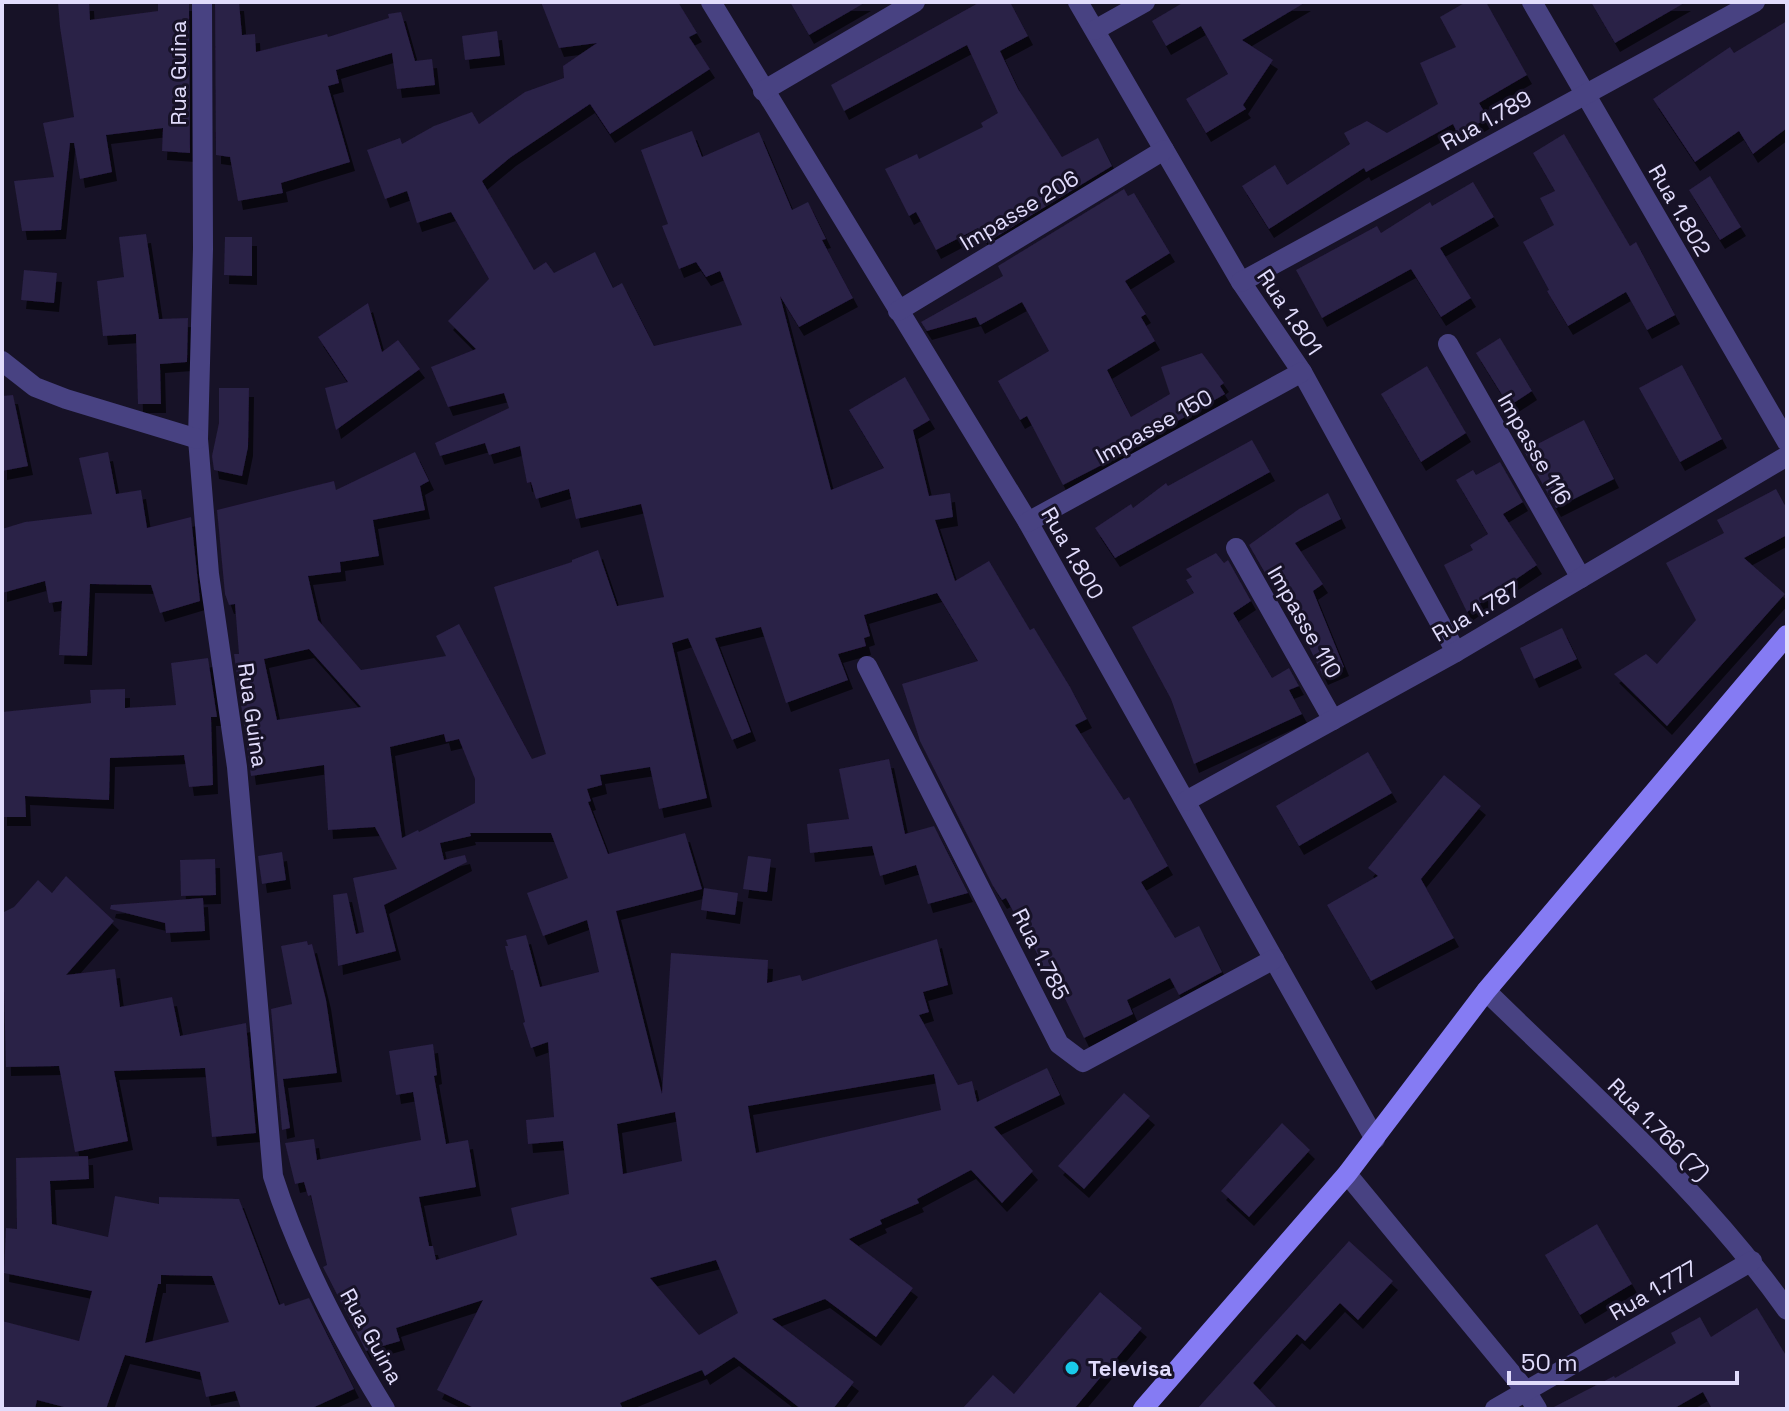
<svg xmlns="http://www.w3.org/2000/svg" width="1789" height="1411" font-family="'Space Grotesk',sans-serif">
<style>
.building{fill:#2a2046;fill-rule:evenodd;filter:url(#shadow)}
.lines{fill:none;stroke-linecap:round;stroke-linejoin:round}
.street{stroke:#484282;stroke-width:20}
.secondary{stroke:#857bf3;stroke-width:20}
.poi-dot{fill:#19caea;stroke:#171227;stroke-width:3}
.labels{text-anchor:middle;stroke-width:6;stroke-linejoin:round;paint-order:stroke}
.street-label{font-size:22px;fill:#e1dcfc;stroke:#171227}
.poi-label{font-size:22px;font-weight:bold;fill:#e1dcfc;stroke:#171227;text-anchor:start}
</style>
<defs>
<filter id="shadow"><feDropShadow dx="5" dy="9" stdDeviation="0" flood-color="#0009"/></filter>
</defs>
<rect width="100%" height="100%" fill="#171227"/>
<g class="building">
<polygon points="58,2 89,2 90,20 158,11 158,2 189,2 190,153 162,151 163,128 106,135 112,172 80,179 74,143 70,143 61,230 22,231 14,181 54,177 43,123 74,117 60,27"/>
<polygon points="215,2 239,2 242,35 255,34 256,52 327,34 328,37 389,18 388,14 401,12 415,61 432,59 435,85 397,89 392,53 336,70 339,83 328,86 350,162 281,183 283,193 238,201 230,157 216,155"/>
<path d="M 541,2 L 678,2 L 697,33 L 689,37 L 710,69 L 610,134 L 590,104 L 511,157 L 482,181 L 534,270 L 546,262 L 554,273 L 595,252 L 613,288 L 622,283 L 654,346 L 742,325 L 720,271 L 706,277 L 696,262 L 679,269 L 662,226 L 668,224 L 641,150 L 692,131 L 702,157 L 759,132 L 792,210 L 808,202 L 826,239 L 822,240 L 853,298 L 799,327 L 780,296 L 831,490 L 884,468 L 849,410 L 905,377 L 930,420 L 913,430 L 929,496 L 950,493 L 953,517 L 935,520 L 955,581 L 989,561 L 1030,630 L 1034,628 L 1070,687 L 1087,719 L 1075,725 L 1124,800 L 1129,797 L 1168,866 L 1141,882 L 1175,938 L 1199,926 L 1222,972 L 1179,995 L 1170,978 L 1127,1000 L 1133,1014 L 1084,1038 L 1059,986 L 1054,988 L 1024,927 L 1022,928 L 1006,898 L 1002,900 L 993,886 L 920,741 L 902,684 L 978,661 L 937,593 L 864,615 L 870,636 L 864,638 L 866,646 L 838,654 L 848,680 L 786,703 L 761,627 L 715,638 L 751,732 L 732,740 L 688,638 L 672,643 L 707,798 L 659,809 L 650,767 L 600,775 L 602,785 L 587,789 L 591,801 L 588,802 L 608,854 L 685,833 L 702,889 L 616,911 L 662,1094 L 671,953 L 768,960 L 767,983 L 800,975 L 802,981 L 937,939 L 948,985 L 923,992 L 929,1012 L 919,1015 L 958,1085 L 972,1081 L 977,1102 L 1047,1068 L 1060,1095 L 994,1127 L 1033,1171 L 1002,1203 L 971,1170 L 917,1199 L 919,1203 L 880,1220 L 882,1224 L 849,1239 L 913,1288 L 876,1337 L 825,1299 L 772,1319 L 854,1382 L 833,1409 L 801,1409 L 734,1357 L 705,1376 L 702,1370 L 620,1403 L 623,1409 L 476,1409 L 437,1390 L 483,1300 L 396,1328 L 400,1341 L 366,1351 L 323,1267 L 327,1265 L 311,1195 L 308,1196 L 304,1182 L 295,1184 L 285,1143 L 314,1139 L 317,1160 L 421,1140 L 413,1092 L 396,1095 L 389,1051 L 433,1044 L 437,1075 L 434,1076 L 446,1144 L 468,1140 L 476,1187 L 419,1197 L 429,1246 L 433,1246 L 436,1260 L 517,1235 L 511,1208 L 569,1194 L 563,1141 L 528,1144 L 526,1120 L 554,1117 L 548,1042 L 531,1048 L 523,1023 L 525,1022 L 513,970 L 511,970 L 505,946 L 508,946 L 506,940 L 526,935 L 540,987 L 599,972 L 587,920 L 543,936 L 527,893 L 568,878 L 551,833 L 470,833 L 471,836 L 440,843 L 444,860 L 465,855 L 467,862 L 384,905 L 396,951 L 338,966 L 333,895 L 347,893 L 356,934 L 364,932 L 353,878 L 397,869 L 375,827 L 328,830 L 324,765 L 251,776 L 234,654 L 239,654 L 235,604 L 229,605 L 225,594 L 217,510 L 334,481 L 336,490 L 415,452 L 429,481 L 420,486 L 425,510 L 373,520 L 379,556 L 340,562 L 341,572 L 308,576 L 318,620 L 361,670 L 446,656 L 436,636 L 459,624 L 532,759 L 546,754 L 494,587 L 572,562 L 572,560 L 598,550 L 617,606 L 664,597 L 641,504 L 576,519 L 569,489 L 536,499 L 531,482 L 527,483 L 520,446 L 489,455 L 485,443 L 440,456 L 435,443 L 509,408 L 504,393 L 448,407 L 431,367 L 476,349 L 448,321 L 489,279 L 451,212 L 417,223 L 407,191 L 385,199 L 367,150 L 400,138 L 402,144 L 434,126 L 472,112 L 479,124 L 525,92 L 564,78 L 563,66 L 597,43 L 559,48 ZM 309,649 L 361,707 L 277,720 L 264,659 ZM 444,734 L 446,742 L 459,739 L 475,779 L 475,803 L 419,832 L 418,830 L 402,838 L 390,747 ZM 934,1074 L 941,1110 L 756,1153 L 748,1106 ZM 675,1112 L 682,1161 L 623,1174 L 617,1124 ZM 716,1260 L 738,1313 L 699,1335 L 650,1278 Z"/>
<polygon points="790,2 866,2 809,35"/>
<polygon points="980,2 1010,2 1028,36 1000,51 1018,89 1062,157 1098,138 1112,166 986,243 978,228 936,250 916,212 909,216 885,169 917,154 919,159 983,127 981,123 998,113 967,45 844,111 831,85"/>
<polygon points="1184,2 1306,2 1242,40 1273,60 1243,105 1246,109 1206,133 1186,99 1228,74 1201,26 1166,46 1152,21"/>
<polygon points="1466,2 1486,2 1527,75 1479,103 1488,118 1458,135 1453,124 1366,172 1364,168 1269,229 1242,186 1275,165 1287,185 1350,144 1344,133 1367,121 1387,133 1438,104 1420,63 1456,47 1440,17"/>
<polygon points="1591,2 1686,2 1615,43"/>
<polygon points="1787,21 1787,128 1753,154 1739,131 1695,162 1653,99 1730,47 1734,53"/>
<polygon points="497,31 500,56 465,60 462,36"/>
<polygon points="1564,134 1630,246 1636,242 1675,315 1647,330 1626,292 1568,326 1547,291 1549,290 1523,242 1554,225 1540,198 1555,191 1533,153"/>
<polygon points="1710,176 1741,227 1720,240 1689,190"/>
<polygon points="1473,182 1494,217 1440,248 1471,298 1441,317 1411,269 1322,318 1296,270 1377,226 1381,233 1430,202 1432,206"/>
<polygon points="1124,189 1128,196 1134,193 1170,253 1125,281 1146,314 1141,317 1155,341 1107,370 1131,417 1170,394 1161,367 1202,353 1224,383 1220,386 1225,394 1143,441 1144,443 1063,485 1027,416 1020,420 998,381 1049,351 1022,302 980,325 976,317 927,331 921,322 1003,276 998,266"/>
<polygon points="146,234 159,319 188,318 187,362 160,364 161,404 138,404 136,334 103,336 97,281 124,277 119,237"/>
<polygon points="225,237 252,237 252,276 224,275"/>
<polygon points="24,270 57,273 54,303 21,300"/>
<polygon points="368,303 382,352 398,340 420,369 336,430 325,388 348,382 318,337"/>
<polygon points="1500,338 1532,391 1509,406 1476,353"/>
<polygon points="1682,365 1722,439 1680,462 1639,388"/>
<polygon points="1427,366 1466,433 1421,462 1381,394"/>
<polygon points="219,388 249,388 248,447 242,476 214,470 212,456 219,423"/>
<polygon points="13,395 28,466 2,471 2,396"/>
<polygon points="1584,420 1614,479 1556,508 1524,451"/>
<polygon points="1252,440 1270,472 1115,558 1095,528 1131,504 1133,508 1166,483 1168,486"/>
<polygon points="108,452 116,494 141,490 147,528 191,517 200,601 160,613 151,585 90,584 87,656 59,655 62,601 49,603 45,581 2,593 2,529 25,522 92,514 79,458"/>
<polygon points="1500,462 1523,502 1503,514 1537,565 1467,612 1444,565 1473,550 1470,545 1488,534 1456,480 1473,470 1476,475"/>
<polygon points="1776,489 1787,509 1787,535 1744,558 1785,594 1667,726 1614,674 1646,654 1657,664 1696,620 1666,563 1724,533 1717,520"/>
<polygon points="1328,493 1341,519 1295,543 1323,584 1313,591 1344,667 1323,676 1290,607 1275,585 1273,587 1249,545 1299,509"/>
<polygon points="1216,553 1224,563 1228,560 1251,601 1233,613 1272,678 1289,668 1299,686 1289,690 1302,714 1194,764 1171,699 1132,627 1194,593 1186,580 1192,577 1186,569"/>
<polygon points="1562,628 1577,659 1534,679 1520,648"/>
<polygon points="208,658 217,717 211,717 213,785 189,787 184,755 110,758 109,800 25,796 26,817 2,817 2,712 91,703 90,690 125,689 125,708 176,705 171,663"/>
<polygon points="1368,752 1392,793 1299,846 1276,806"/>
<polygon points="889,759 905,834 934,826 968,893 928,904 916,865 880,876 872,846 810,853 807,824 849,819 839,769"/>
<polygon points="1444,775 1481,806 1421,879 1454,938 1371,981 1327,905 1378,876 1368,868"/>
<polygon points="282,852 286,880 262,884 258,856"/>
<polygon points="748,856 771,859 767,892 743,889"/>
<polygon points="215,859 216,895 181,896 180,860"/>
<polygon points="66,876 114,921 66,975 115,969 120,1007 172,997 180,1036 246,1023 256,1133 212,1137 205,1068 114,1071 128,1141 75,1152 59,1066 6,1067 2,913 14,907 38,880 52,893"/>
<polygon points="704,888 738,893 735,915 701,910"/>
<polygon points="203,898 205,931 166,933 165,923 110,909 111,905"/>
<polygon points="307,941 308,945 312,944 326,1000 337,1073 283,1079 290,1128 282,1130 271,1009 292,1004 281,946"/>
<polygon points="1124,1093 1150,1116 1084,1189 1058,1166"/>
<polygon points="1282,1123 1310,1150 1249,1217 1221,1191"/>
<path d="M 88,1156 L 89,1179 L 50,1181 L 52,1224 L 108,1237 L 115,1196 L 159,1204 L 159,1197 L 239,1199 L 279,1305 L 284,1303 L 285,1306 L 309,1298 L 354,1389 L 310,1409 L 241,1409 L 235,1391 L 206,1397 L 200,1372 L 125,1355 L 106,1409 L 72,1409 L 37,1400 L 35,1409 L 2,1409 L 2,1321 L 79,1341 L 92,1291 L 4,1273 L 6,1228 L 17,1229 L 16,1158 ZM 161,1275 L 212,1276 L 229,1322 L 145,1343 L 158,1284 L 161,1284 Z"/>
<polygon points="1597,1224 1632,1284 1580,1315 1545,1255"/>
<polygon points="1349,1241 1393,1281 1358,1320 1340,1303 1305,1341 1297,1334 1253,1383 1278,1409 1197,1409"/>
<polygon points="1100,1292 1142,1328 1074,1409 962,1409 993,1375 1014,1394"/>
<polygon points="1757,1308 1787,1357 1787,1409 1712,1409 1703,1392 1673,1409 1550,1409 1614,1376 1615,1378 1676,1343 1671,1333 1700,1317 1711,1337"/>
</g>
<g class="lines">
<g class="street">
<path d="M 202,2 L 203,249 L 198,439 L 209,574 L 237,767 L 273,1176 C 299,1258 340,1336 385,1409"/>
<polyline points="711,2 1028,522 1375,1139"/>
<polyline points="1078,2 1241,282 1302,372 1456,652"/>
<polyline points="1532,2 1787,442"/>
<polyline points="1095,30 1145,2"/>
<polyline points="763,91 915,2"/>
<polyline points="1241,282 1755,2"/>
<polyline points="898,311 1164,150"/>
<polyline points="1448,344 1581,578"/>
<polyline points="2,361 35,387 66,399 198,439"/>
<polyline points="1028,522 1302,372"/>
<polyline points="1236,548 1333,720"/>
<polyline points="867,666 1059,1044 1083,1062 1274,959"/>
<polyline points="1186,801 1456,652 1787,456"/>
<path d="M 1486,991 C 1590,1093 1703,1191 1787,1310"/>
<polyline points="1347,1174 1526,1391 1537,1409"/>
<polyline points="1495,1409 1752,1261"/>
</g>
<polyline class="secondary" points="1143,1409 1347,1174 1486,991 1787,635"/>
</g>
<circle class="poi-dot" cx="1072" cy="1368" r="8"/>
<g class="labels">
<g class="street-label">
<text transform="translate(178 73) rotate(-90)" y="8">Rua Guina</text>
<text transform="translate(1486 120) rotate(-29)" y="8">Rua 1.789</text>
<text transform="translate(1019 210) rotate(-31)" y="8">Impasse 206</text>
<text transform="translate(1680 210) rotate(60)" y="8">Rua 1.802</text>
<text transform="translate(1290 312) rotate(56)" y="8">Rua 1.801</text>
<text transform="translate(1154 426) rotate(-29)" y="8">Impasse 150</text>
<text transform="translate(1535 449) rotate(60)" y="8">Impasse 116</text>
<text transform="translate(1073 553) rotate(60)" y="8">Rua 1.800</text>
<text transform="translate(1476 611) rotate(-30)" y="8">Rua 1.787</text>
<text transform="translate(1305 622) rotate(60)" y="8">Impasse 110</text>
<text transform="translate(253 715) rotate(82)" y="8">Rua Guina</text>
<text transform="translate(1041 954) rotate(63)" y="8">Rua 1.785</text>
<text transform="translate(1659 1129) rotate(45)" y="8">Rua 1.766 (7)</text>
<text transform="translate(1653 1290) rotate(-30)" y="8">Rua 1.777</text>
<text transform="translate(372 1336) rotate(61)" y="8">Rua Guina</text>
</g>
<g class="poi-label">
<text x="1088" y="1376">Televisa</text>
</g>
</g>
<rect width="1789" height="1411" fill="none" stroke="#e1dcfc" stroke-width="8"/>
<path d="M1509 1371v12h228v-12" fill="none" stroke="#e1dcfc" stroke-width="4"/>
<text x="1521" y="1371" font-size="24" fill="#e1dcfc" stroke="#171227" stroke-width="6" paint-order="stroke">50 m</text>
</svg>
